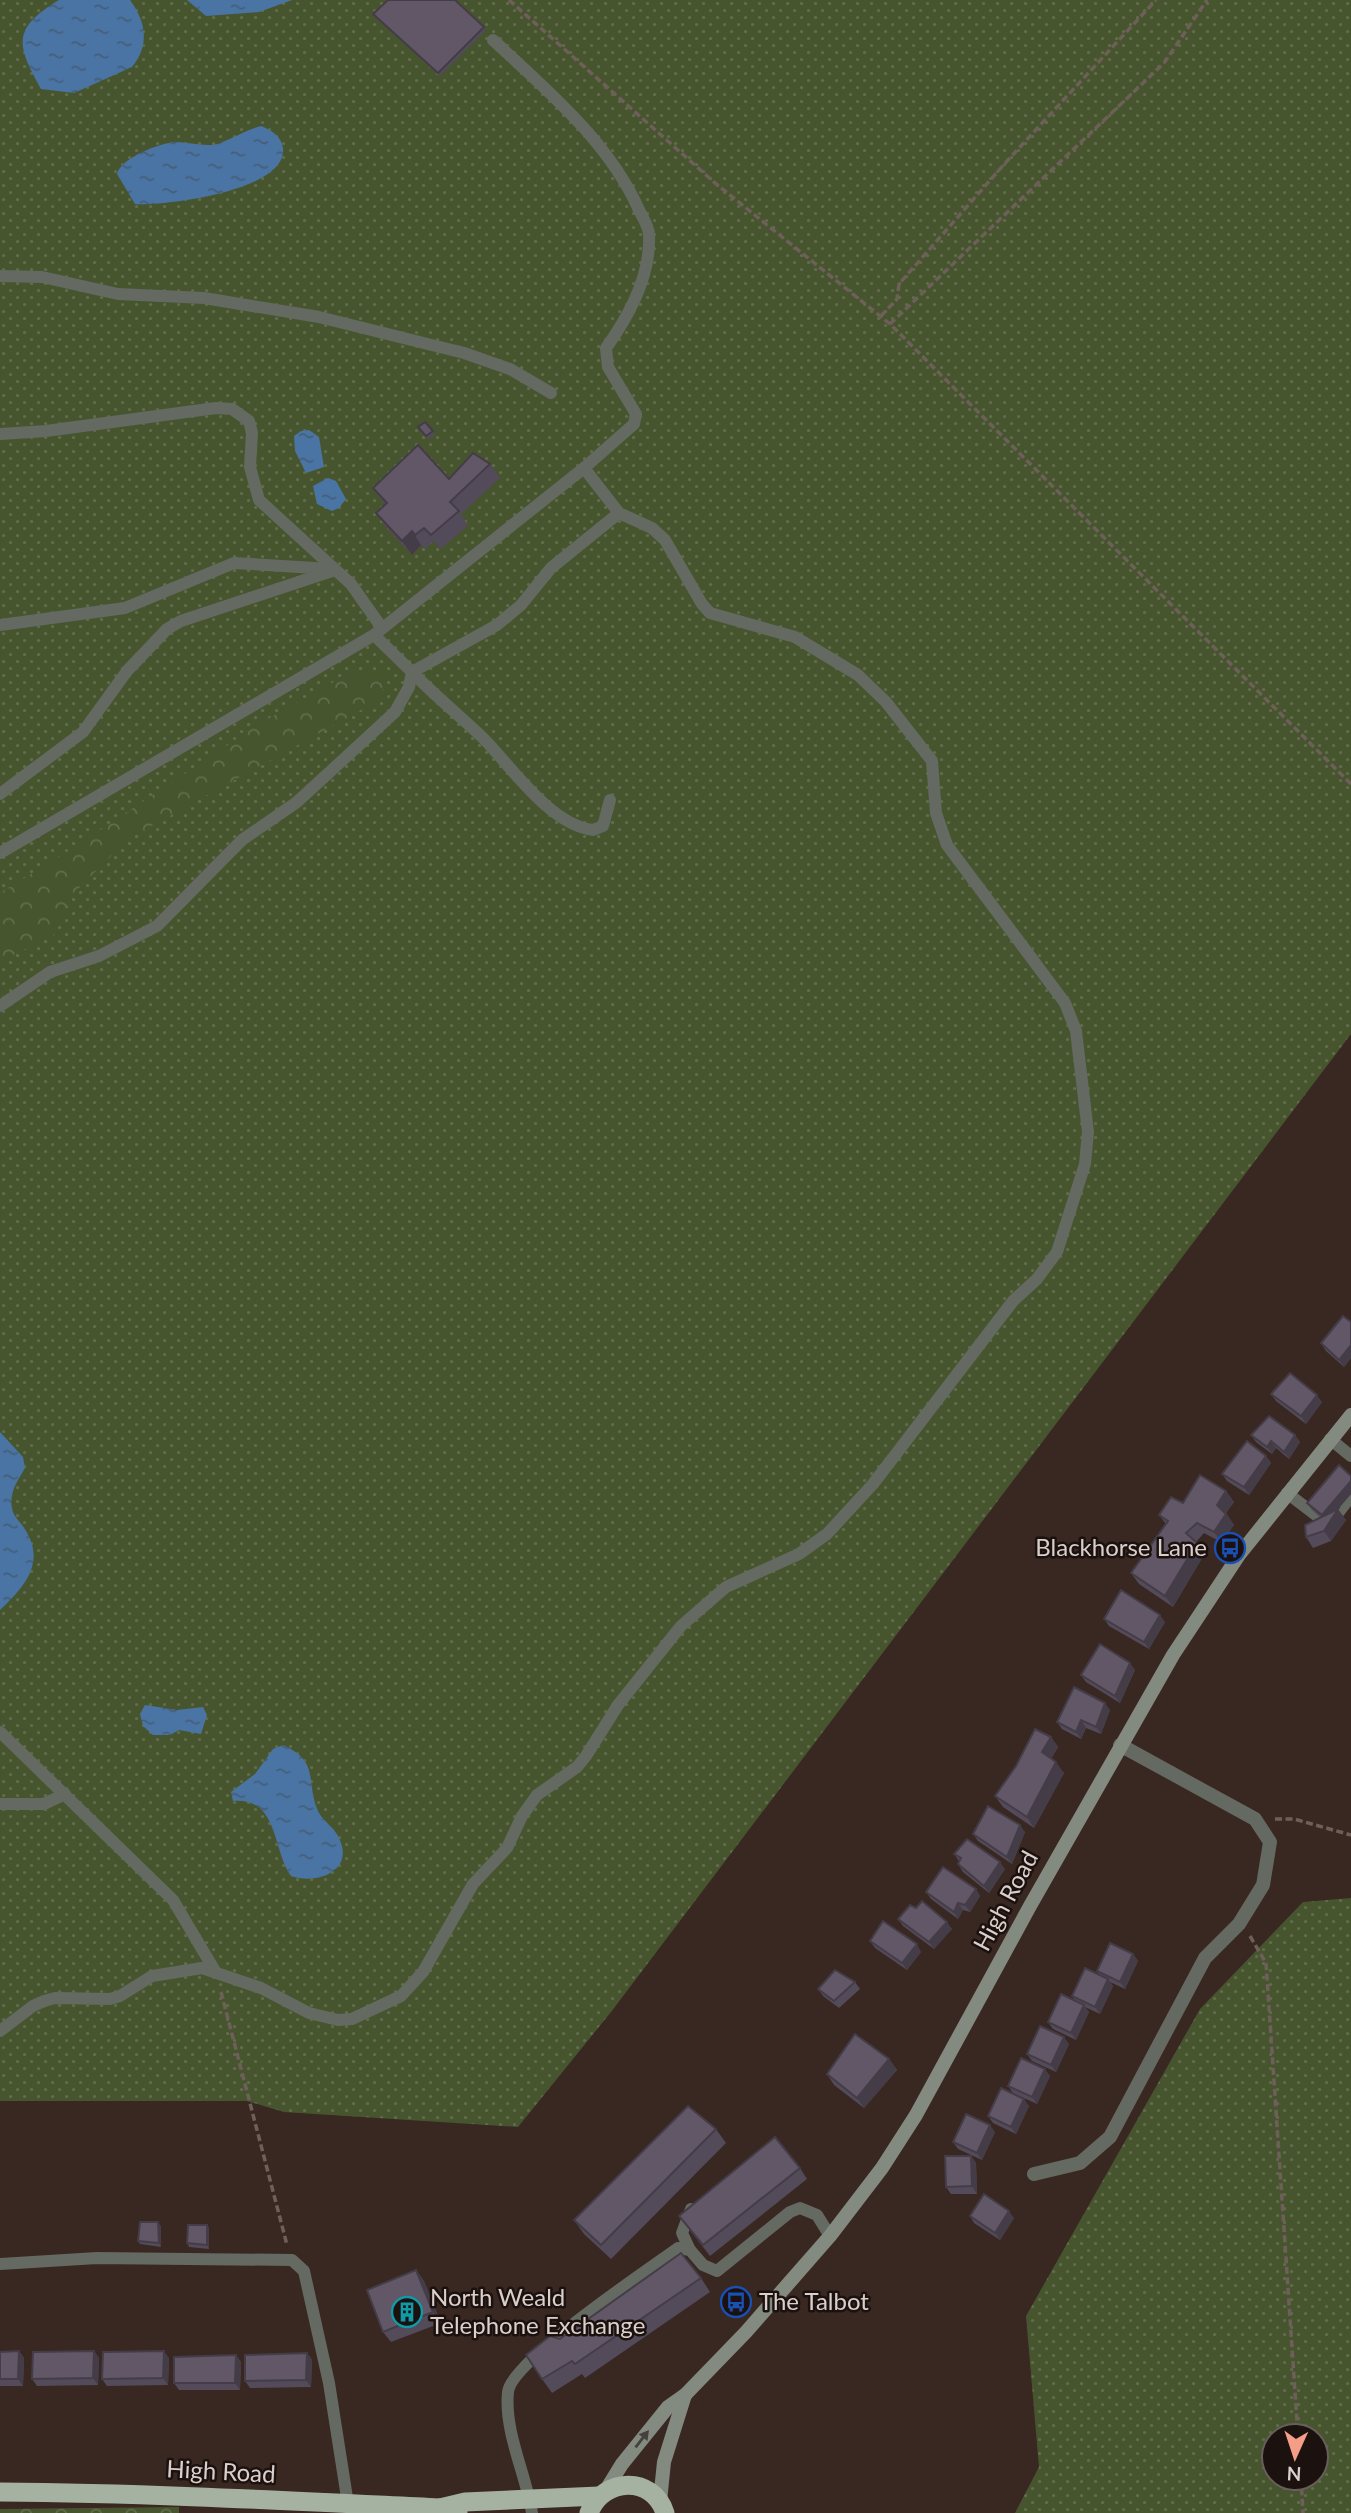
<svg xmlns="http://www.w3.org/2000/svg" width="1351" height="2513" font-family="Lato,sans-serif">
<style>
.grass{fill:url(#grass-dots);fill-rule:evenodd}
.forest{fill:url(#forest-crowns)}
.water{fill:url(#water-ripples)}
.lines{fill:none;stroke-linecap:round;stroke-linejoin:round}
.path{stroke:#6f5f5a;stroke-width:3.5;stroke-dasharray:7 3.5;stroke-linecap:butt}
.service{stroke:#646962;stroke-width:12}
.minor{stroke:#646962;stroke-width:14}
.secondary{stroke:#838b80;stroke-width:14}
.trunk{stroke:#a6b2a1;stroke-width:19}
.wall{fill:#534b59}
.shaded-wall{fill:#443d48}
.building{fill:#615767;stroke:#443d48;stroke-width:2}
.oneway{fill:#45423d}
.labels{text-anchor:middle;stroke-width:5;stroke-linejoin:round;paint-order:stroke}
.poi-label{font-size:24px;fill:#dbcfcb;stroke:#1b1210;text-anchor:start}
.street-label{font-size:24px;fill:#dbcfcb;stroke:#1b1210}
</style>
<defs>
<pattern id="grass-dots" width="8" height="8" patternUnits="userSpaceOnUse" patternTransform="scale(1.75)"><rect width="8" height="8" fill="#47552f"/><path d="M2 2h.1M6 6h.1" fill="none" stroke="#616c4c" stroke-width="1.8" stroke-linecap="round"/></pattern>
<pattern id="forest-crowns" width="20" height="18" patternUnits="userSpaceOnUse" patternTransform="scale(1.75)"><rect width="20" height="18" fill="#47552f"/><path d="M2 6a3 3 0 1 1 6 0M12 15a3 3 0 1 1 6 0" fill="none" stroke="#616c4c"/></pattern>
<pattern id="water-ripples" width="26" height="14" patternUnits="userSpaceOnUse" patternTransform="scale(1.75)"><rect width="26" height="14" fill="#4974a3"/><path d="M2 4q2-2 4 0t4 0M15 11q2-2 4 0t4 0" fill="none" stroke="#465e7a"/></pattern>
</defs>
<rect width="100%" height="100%" fill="#392721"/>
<g class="grass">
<polygon points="0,0 1351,0 1351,1034 611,2012 518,2127 284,2112 247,2101 0,2101"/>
<path d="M 1351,1898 L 1351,2513 L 1015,2513 L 1039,2467 L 1026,2316 L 1200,2009 L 1303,1902 ZM 1274,2436 L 1316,2436 L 1316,2478 L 1274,2478 Z"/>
</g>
<g class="forest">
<polygon points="386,669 381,699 128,839 73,894 53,936 0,961 0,893 70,850 259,724 346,675"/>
<polygon points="179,2507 179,2513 0,2513 0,2509"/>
</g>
<g class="water">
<path d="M 59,0 L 130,0 C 146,22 150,45 132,67 L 74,93 L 41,89 C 15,43 13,28 59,0 Z"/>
<polygon points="187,0 292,0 259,12 206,16"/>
<path d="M 261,126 C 271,130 281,136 283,148 C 288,191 163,206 135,204 L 117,174 C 122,157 160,143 176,142 C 189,142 208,148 220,143 C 234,138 246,130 261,126 Z"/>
<polygon points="301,431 309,430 319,437 324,467 306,473 295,451 294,436"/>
<polygon points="328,478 336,481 346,499 339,508 332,511 317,504 313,486"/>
<path d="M 0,1432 L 23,1457 L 25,1468 C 18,1481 9,1491 12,1508 C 13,1517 22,1523 26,1531 C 46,1564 23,1588 0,1610 Z"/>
<polygon points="145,1705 177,1710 203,1707 207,1715 201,1734 179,1730 170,1735 153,1735 143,1726 140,1714"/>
<path d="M 283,1745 C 322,1763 304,1782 319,1813 C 324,1822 335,1828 339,1838 C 355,1871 317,1885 291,1876 C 272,1850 279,1797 233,1801 L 231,1792 L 255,1774 L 273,1749 Z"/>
</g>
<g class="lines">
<g class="path">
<polyline points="509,0 715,183 890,324 1351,784"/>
<polyline points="881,316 897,299 899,284 1007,161 1156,0"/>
<polyline points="890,324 1164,63 1207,0"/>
<polyline points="1275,1819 1294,1819 1351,1835"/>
<polyline points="1250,1936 1266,1963 1298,2436"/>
<polyline points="221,1992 287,2245"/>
<polyline points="1301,2478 1303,2513"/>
</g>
<g class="service">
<polyline points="0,276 42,277 118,294 204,298 319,317 464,353 510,369 551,393"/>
<polyline points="0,434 46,431 216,408 232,409 249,421 252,433 250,467 259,500 351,584 382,628"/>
<polyline points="0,625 125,608 234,563 331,569"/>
<polyline points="0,794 83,732 127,671 167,629 181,621 335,570"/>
<path d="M 610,800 L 603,826 L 593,830 C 549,824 512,767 483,738 C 459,715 434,695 412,672 L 497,625 L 521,605 L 551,568 L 619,513"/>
<path d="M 0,853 L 374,635 L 584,468 L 634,424 L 636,414 L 608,367 L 606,348 C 629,316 651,276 649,235 C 649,227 643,218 639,210 C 609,142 547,90 493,40"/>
<polyline points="0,1006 50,972 99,956 157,926 242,840 297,802 395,712 409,687 412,672 374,635"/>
<polyline points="1330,1439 1351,1456"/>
<polyline points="1287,1493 1329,1525 1351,1496"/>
<polyline points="0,1732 173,1900 215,1971"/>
<polyline points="0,1804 44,1804 65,1794"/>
<polyline points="0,2031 33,2006 44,2001 55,1998 110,1999 120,1996 152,1976 202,1968 261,1988 309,2013 338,2020 352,2019 401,1996 423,1972 473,1884 507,1848 522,1816 537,1795 577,1767 586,1756 618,1705 681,1626 726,1587 799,1554 827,1534 873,1484 1013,1301 1037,1279 1057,1252 1085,1164 1088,1132 1076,1031 1065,1003 947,845 936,813 932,761 886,702 858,675 795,637 710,613 702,604 665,540 652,528 619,513 584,468"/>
<polyline points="690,2250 682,2233 691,2209"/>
<polyline points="0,2264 97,2258 292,2260 304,2271 329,2383 348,2504"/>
<path d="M 532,2513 C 526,2474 504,2432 508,2392 C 511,2361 648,2270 678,2248 L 690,2250 L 703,2265 L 717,2271 L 790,2212 L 800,2208 L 817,2215 L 830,2236"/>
</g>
<polyline class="minor" points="1034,2174 1080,2163 1110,2137 1205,1958 1239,1924 1263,1885 1270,1842 1255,1819 1120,1745"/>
<g class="secondary">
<polyline points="606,2490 622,2464 668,2407 685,2395 746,2332 830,2236 882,2168 916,2115 1030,1906 1173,1655 1239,1555 1351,1415"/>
<polyline points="660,2501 664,2462 685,2395"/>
</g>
<g class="trunk">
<path d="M 0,2492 C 147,2493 293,2501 439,2508 L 458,2513"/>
<polyline points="440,2508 465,2502 599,2496"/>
<path d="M 589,2513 C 603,2477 653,2475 665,2513"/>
</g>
</g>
<g class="wall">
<polygon points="373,14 484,27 486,30 440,76 376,18"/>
<polygon points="425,422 435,435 429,439 418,427"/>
<polygon points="490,464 500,478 461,514 468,525 441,549 434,541 425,549 421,545 412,555 386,527 376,513 385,505 373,488 449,479"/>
<polygon points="1351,1322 1351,1358 1344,1367 1326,1351 1321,1343"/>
<polygon points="1271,1394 1322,1402 1306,1424 1276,1401"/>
<polygon points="1251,1435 1295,1435 1300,1442 1289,1459 1276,1448 1272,1454 1256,1442"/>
<polygon points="1266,1456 1271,1463 1249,1495 1227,1481 1222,1474"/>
<polygon points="1351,1476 1351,1494 1337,1510 1346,1520 1331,1541 1313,1548 1306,1537 1321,1518 1312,1510 1307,1503"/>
<polygon points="1226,1491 1234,1502 1226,1513 1234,1525 1221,1542 1204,1533 1196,1542 1205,1553 1173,1607 1139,1584 1131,1573 1166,1524 1159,1515 1183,1503"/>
<polygon points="1104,1619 1165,1622 1149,1649 1109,1626"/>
<polygon points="1135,1670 1120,1703 1086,1682 1081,1675"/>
<polygon points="1110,1710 1101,1734 1086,1728 1081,1739 1062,1729 1057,1722"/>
<polygon points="1051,1737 1058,1747 1051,1759 1064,1773 1034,1828 1003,1807 995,1796"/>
<polygon points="1025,1832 1012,1864 978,1841 973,1834"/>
<polygon points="954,1854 1005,1869 989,1893 963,1872 958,1864 959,1861"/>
<polygon points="976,1889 980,1896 970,1912 963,1910 958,1919 931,1899 926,1892"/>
<polygon points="898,1919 952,1929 934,1949 903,1926"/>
<polygon points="870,1941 921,1952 907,1970 875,1948"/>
<polygon points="1133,1954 1138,1961 1125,1989 1110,1982 1113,1986 1100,2014 1085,2007 1089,2012 1076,2040 1053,2029 1048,2022 1075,2001 1072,1996 1099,1975 1097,1971"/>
<polygon points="855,1982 860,1989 839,2008 823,1996 818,1989"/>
<polygon points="1069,2044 1056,2072 1032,2061 1027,2054"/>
<polygon points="889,2059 897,2070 864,2108 834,2085 827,2074"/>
<polygon points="1050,2076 1037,2104 1013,2093 1008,2086"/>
<polygon points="1029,2106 1016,2134 993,2123 988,2116"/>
<polygon points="716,2129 726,2143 611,2259 584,2234 574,2220"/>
<polygon points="995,2132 982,2160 958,2149 953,2142"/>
<polygon points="971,2156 976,2163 977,2194 951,2194 946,2187"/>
<polygon points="800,2168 807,2179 710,2256 679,2216"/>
<polygon points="970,2216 1014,2218 1000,2240 974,2223"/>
<polygon points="207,2225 209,2228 209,2249 189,2247 187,2243"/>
<polygon points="161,2226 161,2247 140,2244 138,2241"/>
<polygon points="416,2270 424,2281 441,2323 391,2342 383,2332"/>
<polygon points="701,2278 710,2292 585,2378 582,2374 552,2393 542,2379 560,2339"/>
<polygon points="19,2351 24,2358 23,2386 0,2386 0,2352"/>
<polygon points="94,2351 99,2358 98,2385 37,2386 32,2379"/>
<polygon points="307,2353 312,2360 311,2387 250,2388 245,2381"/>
<polygon points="236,2355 241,2362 240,2390 179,2390 174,2383"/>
<polygon points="169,2358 168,2385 107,2386 102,2379"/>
</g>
<g class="shaded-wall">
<polygon points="412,531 421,545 412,555 402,541"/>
<polygon points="1351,1345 1351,1358 1344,1367 1339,1360"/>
<polygon points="1317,1395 1322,1402 1306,1424 1301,1416"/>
<polygon points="1295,1435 1300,1442 1289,1459 1284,1452"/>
<polygon points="1271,1441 1276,1448 1272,1454 1267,1447"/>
<polygon points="1266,1456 1271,1463 1249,1495 1244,1487"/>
<polygon points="1351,1481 1351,1494 1327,1522 1322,1515"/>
<polygon points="1226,1491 1234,1502 1225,1515 1217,1505"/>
<polygon points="1338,1509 1346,1520 1331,1541 1324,1531"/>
<polygon points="1226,1514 1234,1525 1221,1542 1214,1532"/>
<polygon points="1197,1543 1205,1553 1173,1607 1165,1596"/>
<polygon points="1160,1615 1165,1622 1149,1649 1144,1642"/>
<polygon points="1130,1663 1135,1670 1120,1703 1115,1696"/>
<polygon points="1105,1703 1110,1710 1101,1734 1096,1727"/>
<polygon points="1081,1720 1086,1728 1081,1739 1076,1732"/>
<polygon points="1051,1737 1058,1747 1049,1762 1042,1752"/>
<polygon points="1056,1762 1064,1773 1034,1828 1027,1817"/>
<polygon points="1020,1825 1025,1832 1012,1864 1007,1857"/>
<polygon points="1000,1862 1005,1869 989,1893 984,1886"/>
<polygon points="976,1889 980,1896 970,1912 965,1905"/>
<polygon points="958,1903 963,1910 958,1919 954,1912"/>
<polygon points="947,1922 952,1929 934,1949 929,1942"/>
<polygon points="917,1944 921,1952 907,1970 902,1963"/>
<polygon points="1133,1954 1138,1961 1125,1989 1120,1982"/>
<polygon points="1108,1979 1113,1986 1100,2014 1095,2007"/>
<polygon points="1084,2005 1089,2012 1076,2040 1071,2033"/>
<polygon points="1064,2037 1069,2044 1056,2072 1051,2065"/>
<polygon points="889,2059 897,2070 864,2108 857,2098"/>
<polygon points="1045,2069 1050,2076 1037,2104 1032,2097"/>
<polygon points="1024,2099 1029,2106 1016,2134 1011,2127"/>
<polygon points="990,2125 995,2132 982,2160 977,2153"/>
<polygon points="971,2156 976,2163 977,2194 972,2186"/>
<polygon points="1009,2211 1014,2218 1000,2240 995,2233"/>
<polygon points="158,2222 161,2226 161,2247 159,2243"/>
<polygon points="207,2225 209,2228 209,2249 207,2245"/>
<polygon points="416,2270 424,2281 441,2323 433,2312"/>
<polygon points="19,2351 24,2358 23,2386 18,2379"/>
<polygon points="94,2351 99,2358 98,2385 93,2378"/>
<polygon points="164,2351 169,2358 168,2385 163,2378"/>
<polygon points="307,2353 312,2360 311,2387 306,2380"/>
<polygon points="236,2355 241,2362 240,2390 235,2383"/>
</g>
<g class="building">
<polygon points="388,0 455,0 484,27 438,73 373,14"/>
<polygon points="425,422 433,431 426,436 418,427"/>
<polygon points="418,445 449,479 473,453 490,464 450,502 459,511 431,535 424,528 415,535 412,531 402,541 376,513 387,503 373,488"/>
<polygon points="1343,1316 1351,1322 1351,1345 1339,1360 1321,1343"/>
<polygon points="1290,1373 1317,1395 1301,1416 1271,1394"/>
<polygon points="1269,1416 1295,1435 1284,1452 1271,1441 1267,1447 1251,1435"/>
<polygon points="1247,1441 1266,1456 1244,1487 1222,1474"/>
<polygon points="1339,1465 1351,1476 1351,1481 1322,1515 1307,1503"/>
<polygon points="1200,1475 1226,1491 1217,1505 1226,1514 1214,1532 1197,1523 1186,1533 1197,1543 1165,1596 1131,1573 1168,1521 1159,1515 1171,1497 1183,1503"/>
<polygon points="1338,1509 1324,1531 1306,1537 1305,1525"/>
<polygon points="1121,1590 1160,1615 1144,1642 1104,1619"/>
<polygon points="1100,1644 1130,1663 1115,1696 1081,1675"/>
<polygon points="1074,1687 1105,1703 1096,1727 1081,1720 1076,1732 1057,1722"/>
<polygon points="1035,1729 1051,1737 1042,1752 1056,1762 1027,1817 995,1796 1016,1766"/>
<polygon points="988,1806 1020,1825 1007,1857 973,1834"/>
<polygon points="967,1839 1000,1862 984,1886 958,1864 961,1858 954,1854"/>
<polygon points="943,1867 976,1889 965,1905 958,1903 954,1912 926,1892"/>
<polygon points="922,1901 947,1922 929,1942 898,1919 910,1905 916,1908"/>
<polygon points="883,1921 917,1944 902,1963 870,1941"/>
<polygon points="1110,1943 1133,1954 1120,1982 1097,1971"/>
<polygon points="1085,1968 1108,1979 1095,2007 1072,1996"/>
<polygon points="835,1970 855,1982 834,2001 818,1989"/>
<polygon points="1061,1994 1084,2005 1071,2033 1048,2022"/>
<polygon points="1040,2026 1064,2037 1051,2065 1027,2054"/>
<polygon points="855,2034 889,2059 857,2098 827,2074"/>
<polygon points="1021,2058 1045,2069 1032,2097 1008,2086"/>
<polygon points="1001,2088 1024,2099 1011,2127 988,2116"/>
<polygon points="688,2106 716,2129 601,2245 574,2220"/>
<polygon points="966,2114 990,2125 977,2153 953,2142"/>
<polygon points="775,2137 800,2168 703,2245 679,2216"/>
<polygon points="945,2156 971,2156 972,2186 946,2187"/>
<polygon points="984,2194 1009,2211 995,2233 970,2216"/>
<polygon points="140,2222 158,2222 159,2243 138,2241"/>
<polygon points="188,2225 207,2225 207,2245 187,2243"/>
<polygon points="681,2253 701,2278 575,2364 572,2361 542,2379 526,2355 550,2336 560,2339"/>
<polygon points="416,2270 433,2312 383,2332 367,2290"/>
<polygon points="19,2351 18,2379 0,2379 0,2352"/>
<polygon points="94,2351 93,2378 32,2379 33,2352"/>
<polygon points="164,2351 163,2378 102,2379 103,2352"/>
<polygon points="307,2353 306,2380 245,2381 245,2355"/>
<polygon points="236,2355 235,2383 174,2383 174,2357"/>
</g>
<defs><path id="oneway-solid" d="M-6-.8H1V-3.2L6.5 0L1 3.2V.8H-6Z" transform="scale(1.75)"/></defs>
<use class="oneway" href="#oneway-solid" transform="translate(642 2439) rotate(-52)"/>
<defs>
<g id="bus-ring" transform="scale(1.575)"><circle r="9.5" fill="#1b1210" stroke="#1a4fb4" stroke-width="1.5"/><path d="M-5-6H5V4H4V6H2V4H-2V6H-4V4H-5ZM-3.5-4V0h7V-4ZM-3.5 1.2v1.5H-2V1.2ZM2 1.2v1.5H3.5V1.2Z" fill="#1a4fb4"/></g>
<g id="building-ring" transform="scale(1.575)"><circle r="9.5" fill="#1b1210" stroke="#0f9aa8" stroke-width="1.5"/><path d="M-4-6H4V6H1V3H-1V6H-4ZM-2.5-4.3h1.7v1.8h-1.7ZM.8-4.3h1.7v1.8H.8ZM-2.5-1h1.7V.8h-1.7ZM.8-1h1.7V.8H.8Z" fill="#0f9aa8"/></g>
</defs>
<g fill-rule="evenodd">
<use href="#bus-ring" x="1230" y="1548"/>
<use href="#bus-ring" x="736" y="2302"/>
<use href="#building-ring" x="407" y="2312"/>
</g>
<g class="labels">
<g class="poi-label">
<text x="1207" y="1556" text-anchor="end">Blackhorse Lane</text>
<text x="430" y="2306">North Weald<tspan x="430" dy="28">Telephone Exchange</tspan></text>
<text x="759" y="2310">The Talbot</text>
</g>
<g class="street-label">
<text transform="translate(1006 1901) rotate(-62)" y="8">High Road</text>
<text transform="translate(221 2472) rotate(3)" y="8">High Road</text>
</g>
</g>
<g transform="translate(1295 2457) rotate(183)"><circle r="33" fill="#1b1210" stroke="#685e5b" stroke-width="2"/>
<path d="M0-5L12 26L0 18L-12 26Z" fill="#f49e87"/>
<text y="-10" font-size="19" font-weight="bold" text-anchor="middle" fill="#dbcfcb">N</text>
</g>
</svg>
